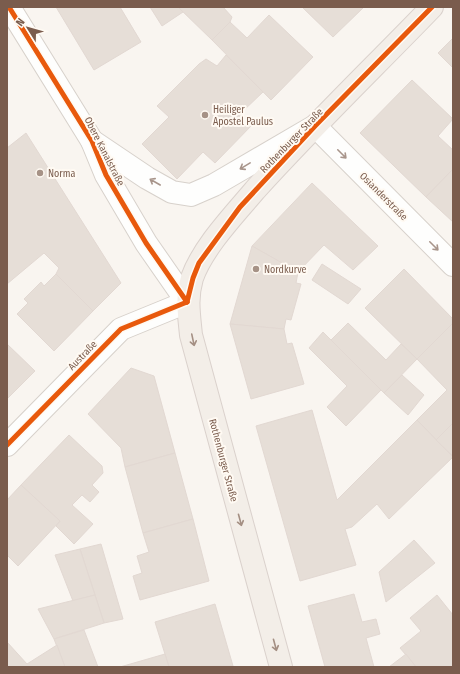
<svg xmlns="http://www.w3.org/2000/svg" width="460" height="674" font-family="'Fira Sans Condensed',sans-serif">
<style>
.building{fill:#e6ded7;stroke:#e2d8d2}
.lines{fill:none;stroke-linecap:round;stroke-linejoin:round}
.minor-casing{stroke:#d7d1cb;stroke-width:24}
.major-casing{stroke:#dad1cc;stroke-width:24}
.minor{stroke:#fefefd;stroke-width:22}
.major{stroke:#f3eee8;stroke-width:22}
.cycleway-casing{stroke:#fffaf3;stroke-width:8}
.cycleway{stroke:#e8590c;stroke-width:5}
.oneway{stroke:#a8958b}
.oneway2{stroke:#a48f83}
.poi-dot{fill:#a69286;stroke:#fffaf3;stroke-width:1.5}
.labels{text-anchor:middle;stroke-width:4;stroke-linejoin:round;paint-order:stroke}
.poi-label{font-size:10px;fill:#7a5c4d;stroke:#fffaf3;text-anchor:start}
.street-label{font-size:10px;fill:#7a5c4d;stroke:#fffaf3}
</style>
<rect width="100%" height="100%" fill="#f9f5f0"/>
<g class="building">
<polygon points="56,7 120,7 141,42 94,70"/>
<polygon points="150,7 178,7 183,12 162,26"/>
<polygon points="178,7 223,7 232,17 230,22 212,40"/>
<polygon points="302,7 364,7 333,37"/>
<polygon points="269,15 313,57 271,100 212,40 230,22 247,38"/>
<polygon points="453,38 453,68 438,53"/>
<polygon points="226,55 263,92 241,113 253,124 215,163 203,152 177,179 142,144 169,117 157,106 199,64 206,59 217,66"/>
<polygon points="412,80 453,119 438,136 453,150 453,169 426,197 360,133"/>
<polygon points="26,133 121,283 93,311 56,274 59,268 44,253 7,284 7,148"/>
<polygon points="453,169 453,222 426,197"/>
<polygon points="312,183 378,246 353,270 324,245 298,272 252,246"/>
<polygon points="252,246 298,272 296,283 301,284 291,320 286,319 284,329 230,324"/>
<polygon points="322,264 361,289 348,304 312,280"/>
<polygon points="404,269 453,319 453,323 417,359 365,308"/>
<polygon points="56,274 93,311 54,351 17,314 28,303 24,299 41,282 44,286"/>
<polygon points="348,323 386,360 401,344 417,359 384,393 331,340"/>
<polygon points="453,323 453,423 436,440 417,420 447,390 417,359"/>
<polygon points="230,324 284,329 287,344 292,343 304,384 251,399"/>
<polygon points="323,332 381,390 346,426 327,407 347,386 309,348"/>
<polygon points="7,344 35,371 7,399"/>
<polygon points="131,368 154,376 175,453 125,467 121,448 88,414"/>
<polygon points="402,375 424,395 408,415 384,393"/>
<polygon points="312,410 337,500 417,420 453,457 389,519 377,504 352,527 345,529 356,565 300,581 256,426"/>
<polygon points="453,423 453,456 436,440"/>
<polygon points="69,435 102,466 103,473 92,485 99,492 90,502 82,495 72,505 93,524 74,544 56,526 60,521 21,485"/>
<polygon points="175,453 193,519 143,533 125,467"/>
<polygon points="21,485 60,521 18,566 7,555 7,500"/>
<polygon points="193,519 209,581 140,600 133,576 142,573 137,556 149,552 143,533"/>
<polygon points="414,540 435,563 386,602 379,572"/>
<polygon points="101,544 123,619 104,623 80,549"/>
<polygon points="80,549 95,595 73,601 55,555"/>
<polygon points="354,594 362,622 376,619 380,634 366,638 374,667 325,667 308,606"/>
<polygon points="95,595 104,623 54,639 38,609"/>
<polygon points="437,595 453,615 453,667 416,667 400,648 421,631 410,618"/>
<polygon points="215,604 233,666 169,667 155,622"/>
<polygon points="84,630 98,667 65,667 54,639"/>
<polygon points="7,642 27,664 57,645 65,667 7,667"/>
<polygon points="165,654 169,667 120,667"/>
<polygon points="406,654 416,667 389,667"/>
</g>
<g class="lines">
<g class="minor-casing">
<g id="minor">
<polyline points="92,141 147,178 172,192 191,195 214,185 315,126 453,265"/>
<polyline points="7,445 121,329 187,302 146,243 106,175 92,141 9,7"/>
</g>
</g>
<g class="major-casing">
<path id="major" d="M 281,667 L 191,335 C 189,314 186,299 192,278 C 203,247 234,215 255,190 C 312,127 373,68 432,7"/>
</g>
<use href="#minor" class="minor"/>
<use href="#major" class="major"/>
<g class="cycleway-casing">
<g id="cycleway">
<polyline points="9,7 92,141 106,175 146,243 187,302"/>
<polyline points="187,302 193,278 199,263 240,207 315,126 432,7"/>
<polyline points="7,445 121,329 187,302"/>
</g>
</g>
<use href="#cycleway" class="cycleway"/>
</g>
<defs><path id="oneway-shaft" d="M-6 0H5M1.5-3L5.5 0L1.5 3" fill="none" stroke-width="1.6" stroke-linecap="round" stroke-linejoin="round"/></defs>
<g class="oneway">
<use href="#oneway-shaft" transform="translate(342 154) rotate(45)"/>
<use href="#oneway-shaft" transform="translate(245 166) rotate(149)"/>
<use href="#oneway-shaft" transform="translate(155 182) rotate(-150)"/>
<use href="#oneway-shaft" transform="translate(434 246) rotate(45)"/>
</g>
<g class="oneway2">
<use href="#oneway-shaft" transform="translate(193 340) rotate(78)"/>
<use href="#oneway-shaft" transform="translate(240 520) rotate(75)"/>
<use href="#oneway-shaft" transform="translate(275 645) rotate(75)"/>
</g>
<g class="poi-dot">
<circle cx="205" cy="115" r="4"/>
<circle cx="40" cy="173" r="4"/>
<circle cx="256" cy="269" r="4"/>
</g>
<g class="labels">
<g class="poi-label">
<text x="213" y="113">Heiliger<tspan x="213" dy="12">Apostel Paulus</tspan></text>
<text x="48" y="177">Norma</text>
<text x="264" y="273">Nordkurve</text>
</g>
<g class="street-label">
<text transform="translate(291 140) rotate(-46)" y="4">Rothenburger Straße</text>
<text transform="translate(105 151) rotate(63)" y="4">Obere Kanalstraße</text>
<text transform="translate(384 196) rotate(45)" y="4">Osianderstraße</text>
<text transform="translate(82 355) rotate(-46)" y="4">Austraße</text>
<text transform="translate(224 460) rotate(75)" y="4">Rothenburger Straße</text>
</g>
</g>
<rect width="460" height="674" fill="none" stroke="#7a5c4d" stroke-width="16"/>
<g transform="translate(28 28) rotate(307)" stroke="#fffaf3" stroke-width="3" paint-order="stroke">
<path d="M0-3L7 15L0 10L-7 15Z" fill="#7a5c4d"/>
<text y="-6" font-size="11" font-weight="bold" text-anchor="middle" fill="#7a5c4d">N</text>
</g>
</svg>
